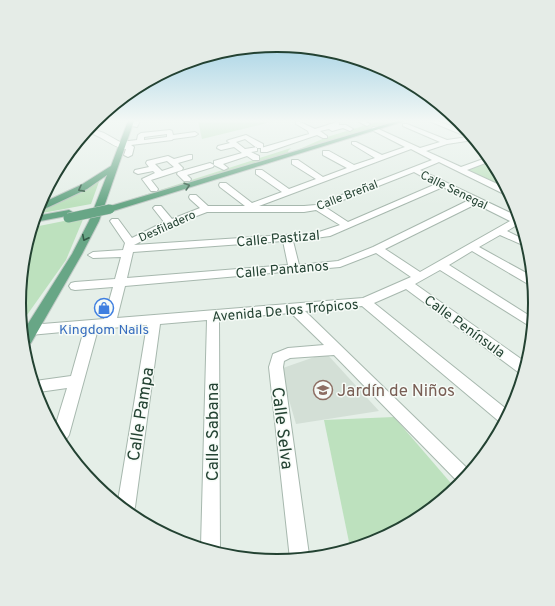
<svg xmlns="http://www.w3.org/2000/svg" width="555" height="606" font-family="Overpass,sans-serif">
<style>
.built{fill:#d3dfd6}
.green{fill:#bde1be}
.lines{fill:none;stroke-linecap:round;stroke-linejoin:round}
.minor-casing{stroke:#a7b8ae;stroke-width:2}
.major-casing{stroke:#c1cac6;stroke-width:2}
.minor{fill:#fff;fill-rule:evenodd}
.major{fill:#68a686;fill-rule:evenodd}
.major-bridge-casing{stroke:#c1cac6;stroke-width:10;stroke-linecap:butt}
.major-bridge{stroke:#68a686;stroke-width:9}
.oneway{stroke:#345b47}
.labels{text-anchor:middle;stroke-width:3;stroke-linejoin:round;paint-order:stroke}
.far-street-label{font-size:12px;fill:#234232;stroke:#f6fbf7}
.street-label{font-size:14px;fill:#234232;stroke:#f6fbf7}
.shop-label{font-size:14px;fill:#366cbe;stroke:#f6fbf7}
.near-education-label{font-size:17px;fill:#785e54;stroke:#f6fbf7;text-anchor:start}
.near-street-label{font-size:17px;fill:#234232;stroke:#f6fbf7}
.rim{fill:none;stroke:#234232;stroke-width:2}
</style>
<rect width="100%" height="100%" fill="#e5efe8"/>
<polygon class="built" points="326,353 379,411 296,424 280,369"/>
<g class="green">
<polygon points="198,121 275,121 202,139"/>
<polygon points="379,121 400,121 297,150 327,137"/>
<polygon points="291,148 288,151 289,154 192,185 107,207"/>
<polygon points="487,160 509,193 460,170"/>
<polygon points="100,179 91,204 37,214 38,210 56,202"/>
<polygon points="84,217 66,260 27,315 21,311 19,303 34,227"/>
<polygon points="394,417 456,489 376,542 350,547 324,420"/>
</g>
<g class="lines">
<g class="minor-casing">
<g id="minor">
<polygon points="134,121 140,121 137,127 132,126"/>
<polygon points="357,121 364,121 370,124 367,126"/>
<path d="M 429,121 L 437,121 L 468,132 L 473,140 L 447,144 L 426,151 L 461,167 L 486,158 L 488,162 L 467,170 L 506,188 L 510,195 L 506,195 L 439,162 L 420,170 L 519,217 L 520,223 L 507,231 L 523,239 L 525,246 L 500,235 L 479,247 L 530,275 L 532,285 L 528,284 L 472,251 L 449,265 L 533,318 L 531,327 L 440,270 L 415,284 L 524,361 L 522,373 L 518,372 L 406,289 L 374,303 L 510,412 L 502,424 L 501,423 L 362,306 L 305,311 L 470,471 L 461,485 L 334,355 L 290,358 L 284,361 L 283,367 L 309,555 L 290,559 L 269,367 L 273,354 L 288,348 L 324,345 L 291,313 L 219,319 L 220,550 L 201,546 L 207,320 L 160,324 L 135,507 L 133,512 L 118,501 L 147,325 L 98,329 L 69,435 L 65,441 L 55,427 L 67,388 L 39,392 L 37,391 L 35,381 L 71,376 L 84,330 L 30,335 L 25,333 L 24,329 L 25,327 L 30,325 L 104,319 L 113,287 L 75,290 L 71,289 L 69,286 L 71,283 L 75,282 L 115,279 L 121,257 L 93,258 L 88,255 L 93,252 L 123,250 L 125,243 L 110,221 L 112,219 L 118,219 L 132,238 L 164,222 L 153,208 L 155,206 L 161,206 L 172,219 L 200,208 L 190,199 L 189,197 L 190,195 L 196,195 L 208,206 L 245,206 L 220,187 L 219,185 L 220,183 L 226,183 L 252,203 L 282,192 L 256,174 L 256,170 L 262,170 L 289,189 L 316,179 L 292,164 L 292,160 L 298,160 L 323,177 L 347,168 L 323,155 L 323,151 L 329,151 L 354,165 L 375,158 L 352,144 L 352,142 L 356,142 L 382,155 L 405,147 L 372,130 L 372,128 L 374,127 L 420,148 L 440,142 L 403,126 L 403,124 L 407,124 L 447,140 L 468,137 ZM 411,149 L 432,160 L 316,205 L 304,206 L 259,206 ZM 414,172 L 436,184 L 348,222 L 325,207 ZM 443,187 L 469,200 L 373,247 L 338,261 L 299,265 L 293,241 L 330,236 ZM 476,204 L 510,221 L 420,272 L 385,249 ZM 316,210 L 340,225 L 316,233 L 134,245 L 173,225 L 207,212 L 304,212 ZM 283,241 L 288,265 L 127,278 L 133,252 ZM 376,253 L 411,277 L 363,298 L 117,318 L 125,286 L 340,267 Z"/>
<polygon points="296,122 300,122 315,129 337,122 339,123 339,125 346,125 353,129 350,131 343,128 332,131 329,129 320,131 327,136 327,138 323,138 317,135 267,152 261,152 261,148 309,134 308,131 296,124"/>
<path d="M 89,128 L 104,133 L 120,142 L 137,140 L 138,135 L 141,133 L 170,130 L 172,131 L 173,135 L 195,132 L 198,134 L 195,136 L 173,139 L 172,140 L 131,145 L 134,147 L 132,155 L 128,157 L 124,155 L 126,149 C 115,149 101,135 87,132 ZM 167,134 L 167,137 L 144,140 L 144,137 Z"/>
<polygon points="246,135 263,144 263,148 257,148 245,139 236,142 245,149 257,147 257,151 251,152 259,156 259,160 253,160 247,156 223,164 228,168 224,170 214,165 214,161 242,153 234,147 221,150 217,148 218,146 230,143 227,141 229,140"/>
<path d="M 189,155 L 192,155 L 192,159 L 178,163 L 183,168 L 182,170 L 151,180 L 158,189 L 157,191 L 151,191 L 142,179 L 155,173 L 153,171 L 138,174 L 134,172 L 135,170 L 149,167 L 146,163 L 147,161 L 168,156 L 174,159 ZM 167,161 L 174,167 L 162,171 L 155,164 Z"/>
<polygon points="210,163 214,165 213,167 187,175 191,179 190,181 184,181 177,174 178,172"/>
</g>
</g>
<g class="major-casing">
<g id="major">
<polygon points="128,121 134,121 99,221 82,254 31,343 27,344 24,330 72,254 89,221 107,175 87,189 38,212 38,205 81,185 111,166"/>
<polygon points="397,121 405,121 113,211 110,212 105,209 107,207"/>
<polygon points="69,210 74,213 72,215 35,222 36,216"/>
</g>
</g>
<use href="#minor" class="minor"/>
<use href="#major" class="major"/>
<g class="major-bridge-casing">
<polyline id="major-bridge" points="68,218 110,209"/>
</g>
<use href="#major-bridge" class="major-bridge"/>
</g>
<defs><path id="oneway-chevron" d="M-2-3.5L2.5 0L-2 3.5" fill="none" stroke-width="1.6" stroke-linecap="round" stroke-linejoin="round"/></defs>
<g class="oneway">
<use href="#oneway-chevron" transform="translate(187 186) rotate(-17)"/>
<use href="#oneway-chevron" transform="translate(81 189) rotate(152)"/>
<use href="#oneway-chevron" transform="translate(85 238) rotate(117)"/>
</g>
<linearGradient id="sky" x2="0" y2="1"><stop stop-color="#83c2de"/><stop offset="0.59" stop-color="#f3f8f5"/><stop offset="1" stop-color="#f3f8f5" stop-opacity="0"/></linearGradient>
<rect width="555" height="205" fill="url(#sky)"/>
<defs>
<g id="shop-ring" transform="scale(1)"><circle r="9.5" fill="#f6fbf7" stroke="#3f7fe0" stroke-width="1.5"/><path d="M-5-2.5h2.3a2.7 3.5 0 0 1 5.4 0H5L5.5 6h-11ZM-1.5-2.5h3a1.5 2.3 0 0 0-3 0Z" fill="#3f7fe0"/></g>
<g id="school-ring" transform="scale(1)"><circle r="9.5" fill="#f6fbf7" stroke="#8d6e63" stroke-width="1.5"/><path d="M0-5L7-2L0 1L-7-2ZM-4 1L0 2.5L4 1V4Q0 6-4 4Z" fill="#8d6e63"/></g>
</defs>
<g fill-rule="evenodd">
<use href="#shop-ring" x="104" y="308"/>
<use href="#school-ring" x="323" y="390"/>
</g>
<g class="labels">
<g class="far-street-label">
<text transform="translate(454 190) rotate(26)" y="4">Calle Senegal</text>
<text transform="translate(347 195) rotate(-21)" y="4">Calle Breñal</text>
<text transform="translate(167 226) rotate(-24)" y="4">Desfiladero</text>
</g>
<g class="street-label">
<text transform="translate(278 238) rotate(-5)" y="5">Calle Pastizal</text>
<text transform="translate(282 269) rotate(-5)" y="5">Calle Pantanos</text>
<text transform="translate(285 310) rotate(-5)" y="5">Avenida De los Trópicos</text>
<text transform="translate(465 326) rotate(36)" y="5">Calle Península</text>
</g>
<g class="shop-label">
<text x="104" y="334">Kingdom Nails</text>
</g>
<g class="near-education-label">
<text x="337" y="396">Jardín de Niños</text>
</g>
<g class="near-street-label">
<text transform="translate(140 414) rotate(-81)" y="6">Calle Pampa</text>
<text transform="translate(283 428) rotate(83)" y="6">Calle Selva</text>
<text transform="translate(212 432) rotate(-90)" y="6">Calle Sabana</text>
</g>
</g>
<path d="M0 0H555V606H0ZM26 303a251 251 0 1 1 502 0a251 251 0 1 1-502 0Z" fill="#e5ece7" fill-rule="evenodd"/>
<path class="rim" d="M26 303a251 251 0 1 1 502 0a251 251 0 1 1-502 0Z"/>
</svg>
